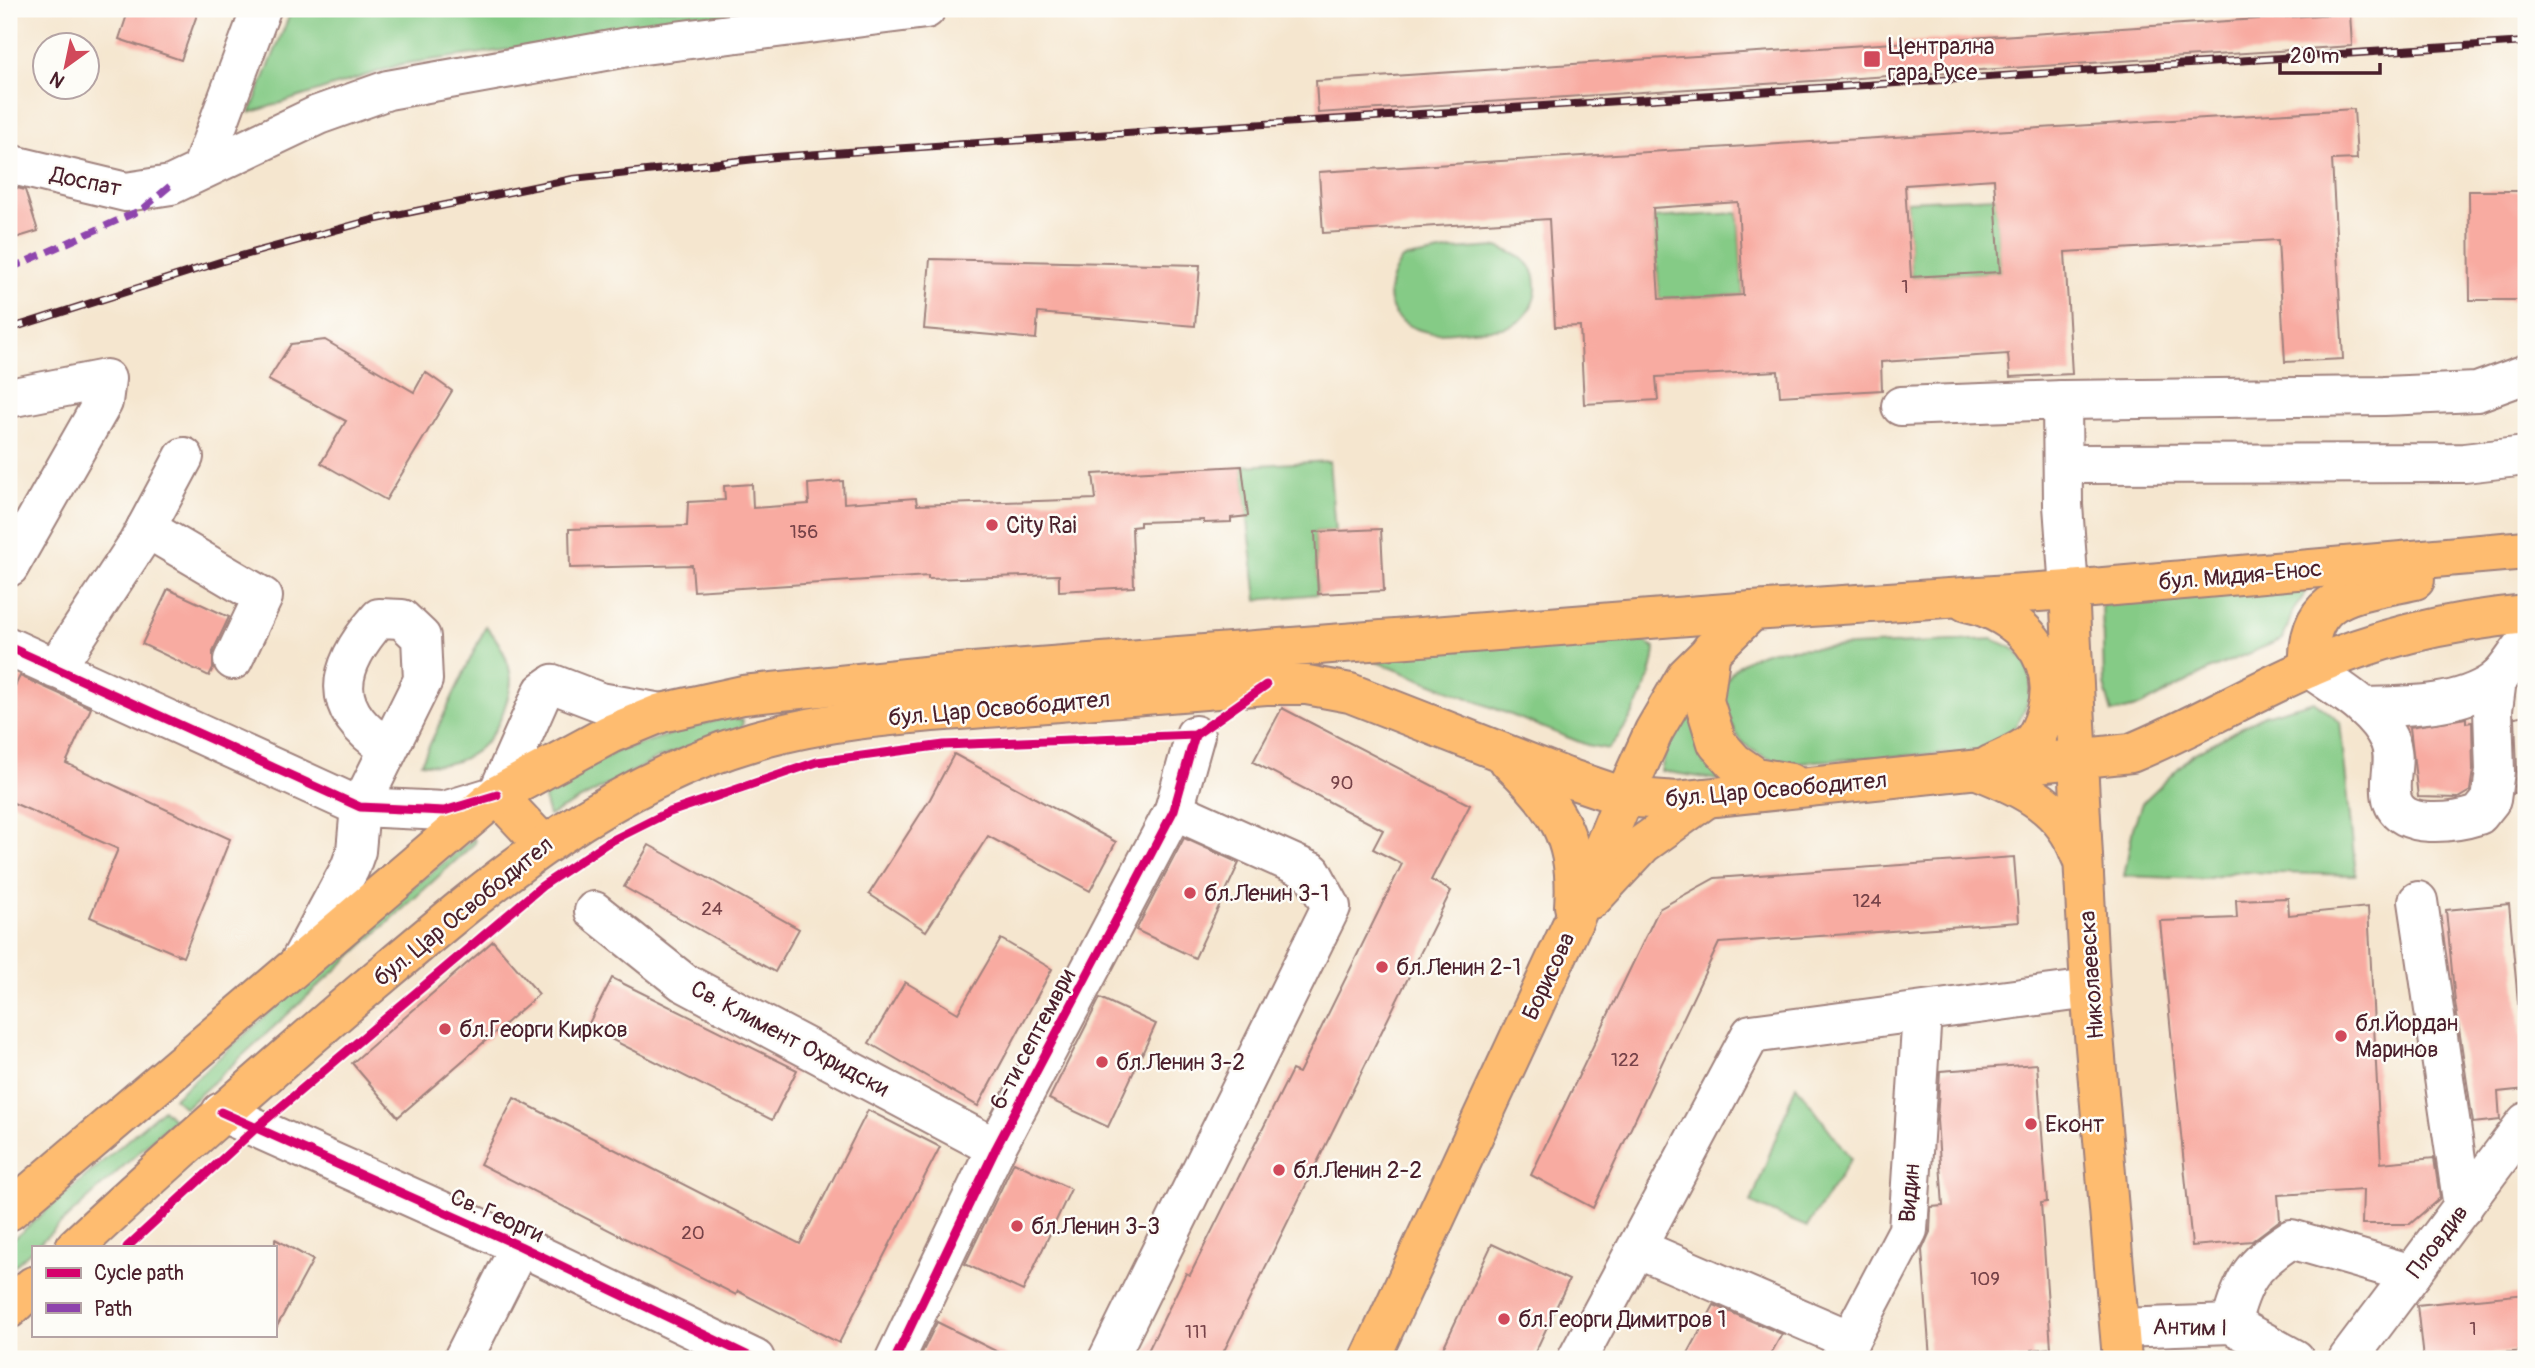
<svg xmlns="http://www.w3.org/2000/svg" width="2535" height="1368" font-family="Pangolin,sans-serif">
<style>
.green{fill:#85cb86;stroke:#687558;stroke-width:2}
.building{fill:#f8aba1;fill-rule:evenodd}
.lines{fill:none;stroke-linecap:round;stroke-linejoin:round}
.minor-casing{stroke:#a0827d;stroke-width:42}
.major-casing{stroke:#a0827d;stroke-width:42}
.minor{stroke:#fff;stroke-width:38}
.major{stroke:#febc70;stroke-width:38}
.rail-casing{stroke:#4a1f2b;stroke-width:8}
.rail{stroke:#fdfcf7;stroke-width:5;stroke-dasharray:16;stroke-linecap:butt}
.quiet{stroke:#8e44ad;stroke-width:7;stroke-dasharray:14 7;stroke-linecap:butt}
.cycleway-casing{stroke:#fdfcf7;stroke-width:13}
.cycleway{stroke:#d6006c;stroke-width:9}
.poi-dot{fill:#d1495b;stroke:#fdfcf7;stroke-width:2.5}
.labels{text-anchor:middle;stroke-width:5;stroke-linejoin:round;paint-order:stroke}
.number-label{font-size:19px;fill:#764248}
.poi-label{font-size:23px;fill:#4a1f2b;stroke:#fdfcf7;text-anchor:start}
.street-label{font-size:23px;fill:#4a1f2b;stroke:#fdfcf7}
</style>
<rect width="100%" height="100%" fill="#fdfcf7"/>
<filter id="ink" filterUnits="userSpaceOnUse"><feTurbulence type="fractalNoise" baseFrequency=".0143" numOctaves="2"/><feDisplacementMap in="SourceGraphic" scale="14" xChannelSelector="R" yChannelSelector="G"/><feConvolveMatrix kernelMatrix="1 2 1 2 8 2 1 2 1" color-interpolation-filters="sRGB"/></filter>
<filter id="wash" filterUnits="userSpaceOnUse"><feTurbulence type="fractalNoise" baseFrequency=".00686" numOctaves="4" result="noise"/><feDisplacementMap in="SourceGraphic" scale="28" xChannelSelector="R" yChannelSelector="G"/><feGaussianBlur stdDeviation="1.57" result="paint"/><feColorMatrix in="noise" values="0 0 0 0 0 0 0 0 0 0 0 0 0 0 0 0 0 1.4 0 .05"/><feComposite in="paint" operator="in"/></filter>
<g filter="url(#wash)">
<rect width="100%" height="100%" fill="#f5e6cf"/>
<g class="green">
<polygon points="292,9 805,9 402,64 250,113"/>
<polygon points="1996,197 2000,272 1911,277 1906,201"/>
<polygon points="1738,213 1743,295 1659,299 1654,218"/>
<path d="M 1497,247 C 1516,254 1536,261 1536,285 C 1537,296 1531,310 1522,319 C 1509,331 1487,329 1471,330 C 1458,331 1440,335 1427,332 C 1385,322 1380,292 1402,259 L 1452,250 Z"/>
<polygon points="1329,461 1335,531 1315,532 1318,594 1257,600 1242,466"/>
<polygon points="2310,587 2293,611 2283,639 2211,669 2141,706 2112,713 2104,685 2102,605"/>
<path d="M 486,626 C 499,641 509,659 511,679 C 511,687 508,698 505,706 C 494,745 463,771 421,763 Z"/>
<path d="M 1637,637 L 1655,648 C 1653,681 1630,725 1608,749 L 1587,745 L 1359,655 Z"/>
<path d="M 1993,639 C 2000,643 2012,646 2017,652 C 2048,682 2019,734 1989,751 L 1782,763 C 1736,749 1734,734 1721,691 C 1732,666 1745,658 1772,650 Z"/>
<polygon points="1687,701 1721,771 1719,780 1661,771 1669,737"/>
<polygon points="2314,701 2340,722 2356,875 2234,872 2205,879 2124,876 2133,828 2142,803 2193,754 2264,715"/>
<polygon points="726,717 743,720 742,728 656,759 549,816 542,791 618,751"/>
<polygon points="474,838 475,843 185,1108 174,1098 374,919"/>
<polygon points="1796,1085 1851,1159 1807,1227 1751,1203"/>
<polygon points="163,1109 174,1120 9,1271 9,1243"/>
</g>
<g id="blocks">
<g class="building">
<polygon points="129,9 199,9 181,60 119,39"/>
<polygon points="2350,13 2352,46 1318,113 1316,81"/>
<path d="M 2354,109 L 2357,159 L 2332,160 L 2343,359 L 2285,362 L 2278,240 L 2065,252 L 2072,374 L 2010,377 L 2008,354 L 1881,362 L 1882,390 L 1780,396 L 1778,371 L 1656,377 L 1658,400 L 1584,404 L 1580,326 L 1555,327 L 1549,219 L 1323,233 L 1319,172 ZM 1994,179 L 2000,272 L 1911,277 L 1905,185 ZM 1738,202 L 1743,295 L 1659,299 L 1653,208 Z"/>
<polygon points="9,186 25,190 38,231 9,240"/>
<polygon points="2469,191 2526,191 2526,300 2470,300"/>
<polygon points="930,259 1200,265 1195,326 1038,313 1036,339 924,329"/>
<polygon points="325,340 414,392 425,372 452,391 386,500 321,463 346,421 268,380 291,344"/>
<polygon points="1242,466 1248,516 1231,518 1231,522 1204,523 1204,520 1140,522 1140,526 1132,527 1134,587 1059,591 1059,575 928,579 928,576 694,591 692,565 570,568 569,529 687,526 688,502 725,500 724,486 752,484 753,508 809,504 808,484 843,481 844,503 916,498 917,505 1096,499 1093,474"/>
<polygon points="1381,529 1384,591 1318,594 1315,532"/>
<polygon points="168,589 229,617 213,651 213,668 209,676 142,644"/>
<polygon points="20,676 91,708 66,763 230,839 183,957 90,917 118,849 9,801 9,698"/>
<polygon points="1282,708 1470,805 1431,880 1451,891 1220,1359 1144,1359 1186,1273 1190,1275 1292,1070 1299,1073 1402,864 1373,849 1383,830 1253,762"/>
<polygon points="2526,715 2526,793 2514,793 2517,771 2515,717"/>
<polygon points="2466,718 2466,723 2472,722 2473,770 2470,791 2458,798 2418,797 2410,727"/>
<polygon points="954,754 1116,842 1090,891 988,836 926,931 869,894 930,799"/>
<polygon points="1184,838 1239,863 1195,958 1136,930"/>
<polygon points="649,845 799,929 775,972 624,887"/>
<polygon points="2014,857 2019,922 1719,943 1593,1208 1531,1175 1659,909 1715,878"/>
<polygon points="2288,898 2289,915 2368,907 2381,1163 2434,1158 2440,1198 2410,1224 2362,1224 2363,1190 2278,1195 2280,1220 2252,1241 2192,1246 2160,921 2237,918 2236,900"/>
<polygon points="2509,904 2526,1089 2498,1092 2500,1120 2473,1123 2455,1002 2446,910"/>
<polygon points="1001,939 1052,969 978,1106 869,1043 905,982 958,1013"/>
<polygon points="493,941 539,994 398,1117 352,1063"/>
<polygon points="612,978 797,1070 772,1120 587,1027"/>
<polygon points="1100,998 1156,1024 1108,1127 1049,1099"/>
<polygon points="2037,1064 2047,1202 2041,1203 2051,1348 2032,1350 2033,1359 1930,1359 1922,1250 1930,1232 1931,1207 1943,1206 1937,1120 1940,1071"/>
<polygon points="514,1098 800,1244 868,1110 940,1147 839,1343 738,1291 736,1295 480,1164"/>
<polygon points="1014,1162 1071,1189 1023,1291 965,1264"/>
<polygon points="275,1239 313,1260 275,1330"/>
<polygon points="1492,1244 1569,1280 1532,1359 1438,1359"/>
<polygon points="2526,1294 2526,1351 2423,1359 2417,1305"/>
<polygon points="1714,1305 1782,1334 1768,1359 1685,1359"/>
<polygon points="937,1322 1012,1359 919,1359"/>
</g>
</g>
</g>
<g filter="url(#ink)">
<use href="#blocks" fill-opacity="0" stroke="#a0827d" stroke-width="2"/>
<g class="lines">
<g class="minor-casing">
<g id="minor">
<polyline points="9,164 126,192 171,185 318,115 388,90 628,47 926,9"/>
<polyline points="201,170 261,9"/>
<polyline points="9,398 106,379 103,402 9,567"/>
<polyline points="2062,400 2384,396 2477,392 2526,374"/>
<polyline points="1901,406 2062,400 2063,505 2069,590"/>
<polyline points="2064,464 2464,463 2526,456"/>
<polyline points="146,528 263,597 233,660"/>
<polyline points="9,647 360,807 444,811 497,795 543,691 553,684 600,702 661,713"/>
<path d="M 2309,668 C 2336,688 2374,707 2389,740 C 2398,760 2387,779 2392,799 C 2400,832 2457,822 2479,815 L 2491,800 L 2495,771 L 2493,710 L 2497,679"/>
<polyline points="55,669 138,543 184,457"/>
<path d="M 2363,707 C 2405,706 2459,707 2495,681 C 2507,672 2516,654 2526,643"/>
<polyline points="2418,901 2463,1207"/>
<polyline points="594,911 683,982 996,1148"/>
<path d="M 301,959 L 350,868 L 356,851 L 360,807 L 423,680 L 421,637 L 402,619 L 379,618 C 335,668 327,709 388,748"/>
<polyline points="221,1112 520,1246 755,1359"/>
<polyline points="1637,1248 1850,1340"/>
<path d="M 2231,1324 C 2242,1280 2252,1264 2291,1239 L 2412,1274"/>
<polyline points="2120,1328 2231,1324 2295,1359"/>
<polyline points="463,1359 520,1246"/>
<polyline points="895,1359 996,1148 1174,810 1195,735"/>
<polyline points="1108,1359 1331,907 1312,872 1174,810"/>
<polyline points="1577,1359 1751,1034 2090,989"/>
<polyline points="1840,1359 1908,1230 1922,1012"/>
<polyline points="2348,1359 2526,1122"/>
</g>
</g>
<g class="major-casing">
<g id="major">
<polyline points="2069,590 2090,989 2122,1359"/>
<path d="M 1966,602 C 2018,613 2063,657 2046,713 C 2043,723 2037,739 2028,745 C 2017,753 2002,759 1990,765"/>
<polyline points="1711,650 1704,701 1717,743 1734,762 1756,777 1791,783"/>
<path d="M 2309,668 C 2305,591 2355,594 2415,580"/>
<path d="M 1509,761 C 1556,805 1579,839 1574,906"/>
<path d="M 1980,771 C 2024,788 2064,808 2080,855"/>
<polyline points="497,795 543,844"/>
<polyline points="1592,899 1643,844 1707,798"/>
<polyline points="9,1211 497,795 610,734 661,713 743,695 935,675 1752,611 2069,590 2526,550"/>
<path d="M 75,1247 C 169,1159 265,1075 363,991 C 484,889 598,787 754,741 C 833,718 917,713 999,707 C 1088,699 1177,692 1266,685 L 1307,685 L 1350,693 L 1565,777 L 1624,797 L 1677,801 L 2131,753 C 2192,728 2249,694 2309,668 C 2378,637 2451,621 2526,614"/>
<polyline points="9,1309 33,1286"/>
<polyline points="1370,1359 1573,922 1624,797 1654,731 1686,676 1752,611"/>
</g>
</g>
<use href="#minor" class="minor"/>
<use href="#major" class="major"/>
<g class="rail-casing">
<polyline id="rail" points="9,329 223,261 372,220 573,179 775,157 1111,134 2526,42"/>
</g>
<use href="#rail" class="rail"/>
<polyline class="quiet" points="9,269 143,209 171,185"/>
<g class="cycleway-casing">
<g id="cycleway">
<polyline points="9,647 360,807 444,811 497,795"/>
<polyline points="221,1112 520,1246 755,1359"/>
<polyline points="127,1247 256,1128 542,886 607,843 667,813 817,762 944,745 1195,735 1266,685"/>
<polyline points="895,1359 996,1148 1174,810 1195,735"/>
</g>
</g>
<use href="#cycleway" class="cycleway"/>
</g>
</g>
<g class="poi-dot">
<rect x="1863" y="50" width="18" height="18" rx="3.5"/>
<circle cx="992" cy="525" r="7"/>
<circle cx="1190" cy="893" r="7"/>
<circle cx="1382" cy="967" r="7"/>
<circle cx="445" cy="1029" r="7"/>
<circle cx="2341" cy="1036" r="7"/>
<circle cx="1102" cy="1062" r="7"/>
<circle cx="2031" cy="1124" r="7"/>
<circle cx="1279" cy="1170" r="7"/>
<circle cx="1017" cy="1226" r="7"/>
<circle cx="1504" cy="1319" r="7"/>
</g>
<g class="labels">
<g class="number-label">
<text x="1905" y="293">1</text>
<text x="804" y="538">156</text>
<text x="1342" y="789">90</text>
<text x="1867" y="907">124</text>
<text x="712" y="915">24</text>
<text x="1625" y="1066">122</text>
<text x="693" y="1239">20</text>
<text x="1985" y="1285">109</text>
<text x="2473" y="1335">1</text>
<text x="1196" y="1338">111</text>
</g>
<g class="poi-label">
<text x="1888" y="54">Централна<tspan x="1888" dy="26">гара Русе</tspan></text>
<text x="1006" y="533">City Rai</text>
<text x="1204" y="901">бл.Ленин 3-1</text>
<text x="1396" y="975">бл.Ленин 2-1</text>
<text x="2355" y="1031">бл.Йордан<tspan x="2355" dy="26">Маринов</tspan></text>
<text x="459" y="1037">бл.Георги Кирков</text>
<text x="1116" y="1070">бл.Ленин 3-2</text>
<text x="2045" y="1132">Еконт</text>
<text x="1293" y="1178">бл.Ленин 2-2</text>
<text x="1031" y="1234">бл.Ленин 3-3</text>
<text x="1518" y="1327">бл.Георги Димитров 1</text>
</g>
<g class="street-label">
<text transform="translate(86 181) rotate(12)" y="8">Доспат</text>
<text transform="translate(2240 575) rotate(-5)" y="8">бул. Мидия-Енос</text>
<text transform="translate(999 708) rotate(-5)" y="8">бул. Цар Освободител</text>
<text transform="translate(1776 789) rotate(-5)" y="8">бул. Цар Освободител</text>
<text transform="translate(463 911) rotate(-39)" y="8">бул. Цар Освободител</text>
<text transform="translate(2091 975) rotate(-94)" y="8">Николаевска</text>
<text transform="translate(1548 976) rotate(-65)" y="8">Борисова</text>
<text transform="translate(790 1038) rotate(28)" y="8">Св. Климент Охридски</text>
<text transform="translate(1032 1039) rotate(-62)" y="8">6-ти септември</text>
<text transform="translate(1909 1193) rotate(-85)" y="8">Видин</text>
<text transform="translate(497 1215) rotate(24)" y="8">Св. Георги</text>
<text transform="translate(2437 1241) rotate(-53)" y="8">Пловдив</text>
<text transform="translate(2190 1327) rotate(1)" y="8">Антим I</text>
</g>
</g>
<rect width="2535" height="1368" fill="none" stroke="#fdfcf7" stroke-width="35"/>
<rect x="32" y="1246" width="245" height="91" fill="#fdfcf7" stroke="#b5a4a5" stroke-width="2"/>
<rect x="46" y="1268" width="35" height="10" fill="#d6006c" stroke="#b5a4a5" stroke-width="2"/>
<text x="94" y="1280" font-size="21" fill="#4a1f2b">Cycle path</text>
<rect x="46" y="1303" width="35" height="10" fill="#8e44ad" stroke="#b5a4a5" stroke-width="2"/>
<text x="94" y="1316" font-size="21" fill="#4a1f2b">Path</text>
<g transform="translate(66 66) rotate(213)"><circle r="33" fill="#fdfcf7" stroke="#b5a4a5" stroke-width="2"/>
<path d="M0-5L12 26L0 18L-12 26Z" fill="#d1495b"/>
<text y="-10" font-size="19" font-weight="bold" text-anchor="middle" fill="#4a1f2b">N</text>
</g>
<path d="M2280 63v10h100v-10" fill="none" stroke="#4a1f2b" stroke-width="3.5"/>
<text x="2290" y="63" font-size="21" fill="#4a1f2b" stroke="#fdfcf7" stroke-width="5" paint-order="stroke">20 m</text>
</svg>
